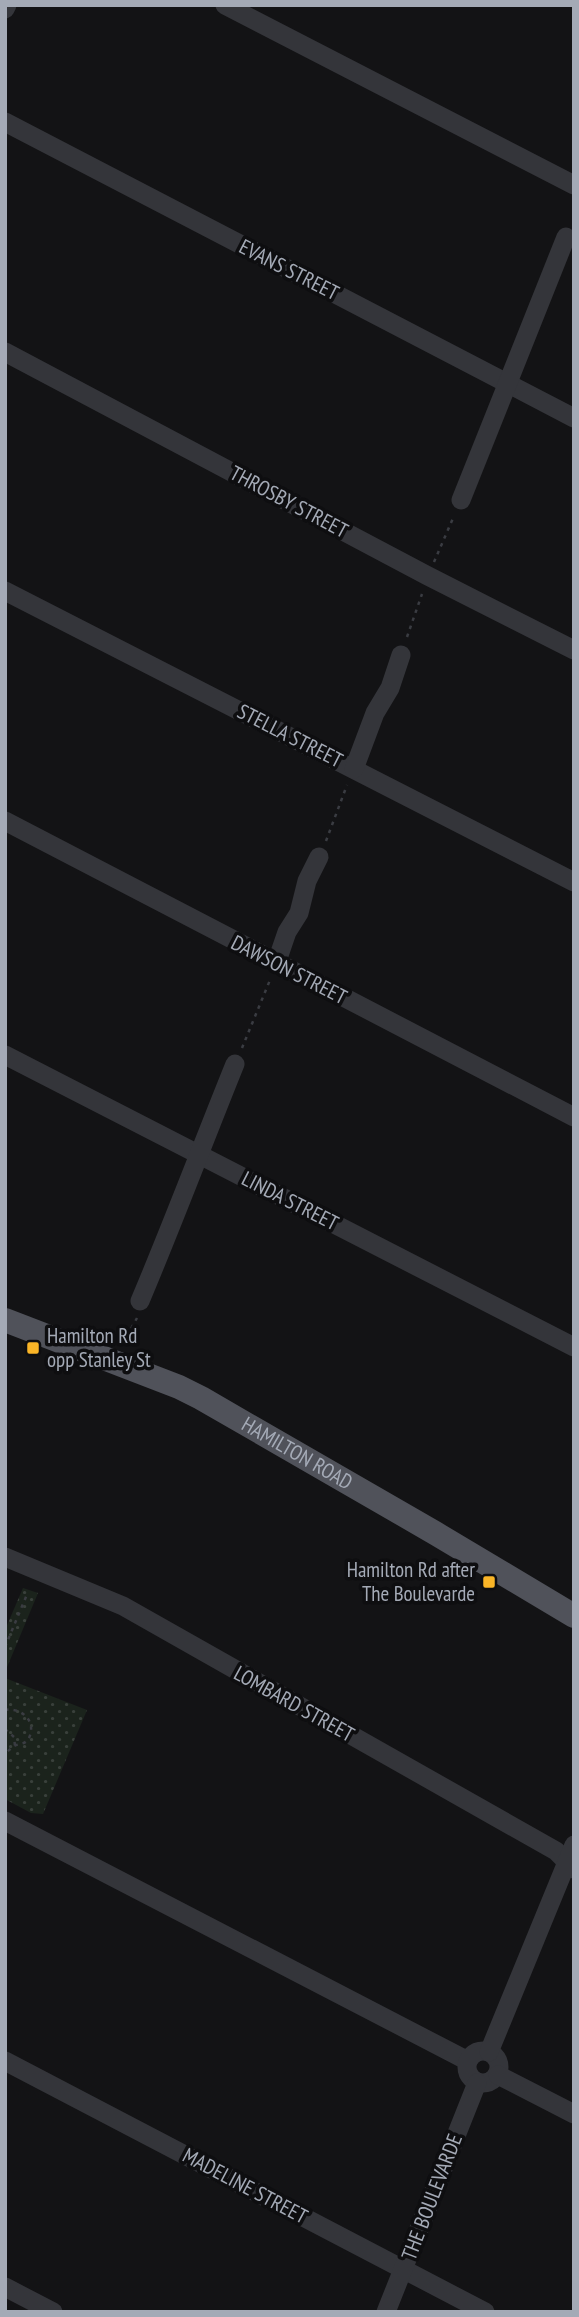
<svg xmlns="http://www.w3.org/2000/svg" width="579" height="2317" font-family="'PT Sans Narrow',sans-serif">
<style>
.green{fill:url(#green-dots)}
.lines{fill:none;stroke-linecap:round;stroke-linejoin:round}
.path{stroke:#3a3c42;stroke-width:2.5;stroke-dasharray:3.5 5;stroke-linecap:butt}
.minor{stroke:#34353a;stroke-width:19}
.major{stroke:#50525a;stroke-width:24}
.poi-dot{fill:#fab527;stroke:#0e0e10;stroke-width:2.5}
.labels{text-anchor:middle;stroke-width:7;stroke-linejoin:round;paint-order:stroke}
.street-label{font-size:21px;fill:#a4aab6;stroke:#0e0e10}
.poi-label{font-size:21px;fill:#a4aab6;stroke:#0e0e10;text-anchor:start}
</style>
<defs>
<pattern id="green-dots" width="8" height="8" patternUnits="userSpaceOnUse" patternTransform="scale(1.75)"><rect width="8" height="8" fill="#1b231c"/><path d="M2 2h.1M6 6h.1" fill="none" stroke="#39403b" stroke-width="1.8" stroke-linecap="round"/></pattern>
</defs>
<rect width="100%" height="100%" fill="#131315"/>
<g class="green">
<polygon points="23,1588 38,1593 5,1672 5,1630"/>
<polygon points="5,1678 87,1710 43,1814 31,1813 5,1799"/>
</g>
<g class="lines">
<g class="path">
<polyline points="434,562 454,516"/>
<polyline points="407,637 422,594"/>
<polyline points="326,841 347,785"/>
<polyline points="242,1048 270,980"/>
<polyline points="123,1343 137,1318"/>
<polyline points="5,1647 28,1592"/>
<path d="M 5,1710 C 21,1707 37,1721 29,1738 C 25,1745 20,1743 14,1746 C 11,1748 9,1751 5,1753"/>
<polyline points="5,1729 14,1737 15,1746"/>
</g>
<g class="minor">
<polyline points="225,5 574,185"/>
<polyline points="5,9 7,5"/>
<polyline points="5,122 574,418"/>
<polyline points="5,352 428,576 574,650"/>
<polyline points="461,500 566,237"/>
<polyline points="5,591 574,882"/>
<polyline points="354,769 375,713 390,688 401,655"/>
<polyline points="5,821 574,1117"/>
<polyline points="276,964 287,932 299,913 307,881 319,857"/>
<polyline points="5,1055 574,1347"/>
<path d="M 140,1301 C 173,1223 203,1143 235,1064"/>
<polyline points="5,1557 123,1606 556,1851 574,1869"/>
<polyline points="5,1821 468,2061"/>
<circle cx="483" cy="2067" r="16"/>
<polyline points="489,2052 574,1845"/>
<polyline points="5,2061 485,2312"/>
<polyline points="498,2075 574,2114"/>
<polyline points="5,2287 53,2312"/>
<polyline points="386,2312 477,2083"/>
</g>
<path class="major" id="s1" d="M 5,1320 L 179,1387 L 201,1398 L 435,1533 L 574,1616"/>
</g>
<g class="poi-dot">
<rect x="26" y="1341" width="14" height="14" rx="3.5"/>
<rect x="482" y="1575" width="14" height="14" rx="3.5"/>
</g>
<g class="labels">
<g class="street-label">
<text transform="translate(289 270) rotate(27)" y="7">EVANS STREET</text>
<text transform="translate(289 502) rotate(28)" y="7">THROSBY STREET</text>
<text transform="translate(290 736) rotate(27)" y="7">STELLA STREET</text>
<text transform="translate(289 970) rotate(27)" y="7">DAWSON STREET</text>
<text transform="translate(290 1201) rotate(27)" y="7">LINDA STREET</text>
<text dy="7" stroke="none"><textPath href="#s1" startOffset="322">HAMILTON ROAD</textPath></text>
<text transform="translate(294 1704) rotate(29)" y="7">LOMBARD STREET</text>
<text transform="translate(245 2186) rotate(28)" y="7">MADELINE STREET</text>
<text transform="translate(432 2197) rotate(-69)" y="7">THE BOULEVARDE</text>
</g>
<g class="poi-label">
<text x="47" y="1343">Hamilton Rd<tspan x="47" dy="24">opp Stanley St</tspan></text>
<text x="475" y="1577" text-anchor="end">Hamilton Rd after<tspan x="475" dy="24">The Boulevarde</tspan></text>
</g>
</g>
<rect width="579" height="2317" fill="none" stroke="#a4aab6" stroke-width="14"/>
</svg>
